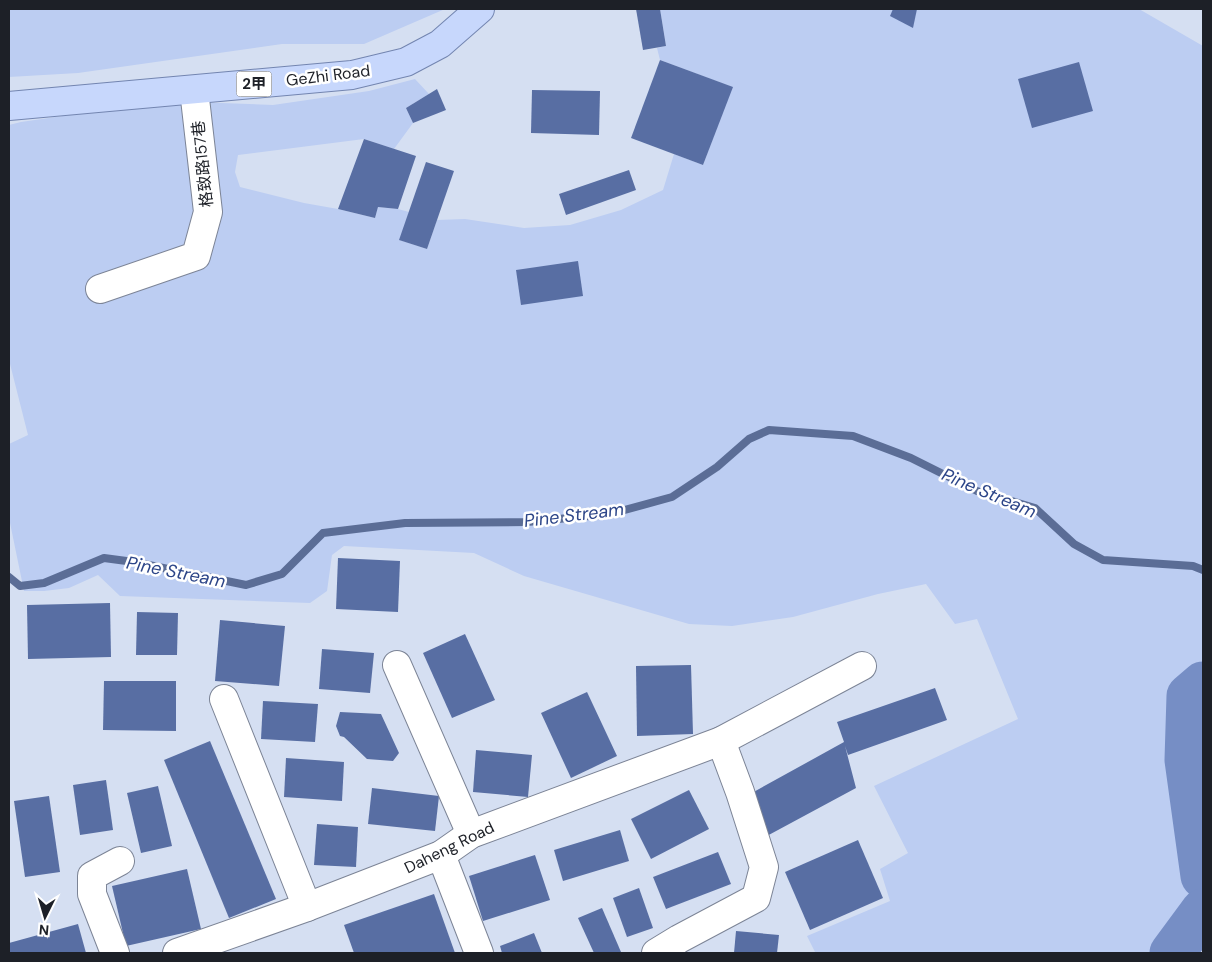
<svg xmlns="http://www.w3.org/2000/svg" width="1212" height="962" font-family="'DM Sans','Noto Sans TC',sans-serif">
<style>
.green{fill:#bccdf2}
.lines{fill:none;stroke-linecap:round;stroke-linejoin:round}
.stream{stroke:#5b6d96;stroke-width:8}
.river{stroke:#768ec5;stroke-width:45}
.building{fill:#586ea3}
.minor-casing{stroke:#7c8496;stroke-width:30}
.major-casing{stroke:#7385b0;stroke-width:30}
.minor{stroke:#fff;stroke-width:28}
.major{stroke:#c7d7fc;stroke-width:28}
.labels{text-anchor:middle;stroke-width:5;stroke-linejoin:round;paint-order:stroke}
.shield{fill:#fff;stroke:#616368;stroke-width:1}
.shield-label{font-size:15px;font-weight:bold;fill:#1d2027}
.street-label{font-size:16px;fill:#1d2027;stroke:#fff}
.water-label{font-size:18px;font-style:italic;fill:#2c4588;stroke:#fff}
</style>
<rect width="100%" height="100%" fill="#d5dff2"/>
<g class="green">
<polygon points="9,9 445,9 364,44 282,44 78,73 9,77"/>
<polygon points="660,9 1139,9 1203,46 1203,930 1192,943 1187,953 813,953 815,952 807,936 890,901 880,869 908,853 874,786 1018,719 977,619 955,624 926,584 878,594 793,617 732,626 689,624 524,576 474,553 344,546 332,555 327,591 310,603 120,596 98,575 69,588 44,591 24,591 9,518 9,444 28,435 9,360 9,125 21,122 166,101 273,105 369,91 415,79 429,94 406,108 413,123 394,149 364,139 238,155 235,172 240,187 304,203 338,209 375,218 378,207 398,209 409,212 400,240 427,249 437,220 465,219 524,228 570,225 621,210 663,190 674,154 703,165 732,87 660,60 657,48 666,46"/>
</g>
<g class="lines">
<polyline class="stream" points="9,577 20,586 44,583 104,558 134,562 246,585 282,574 323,533 405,523 527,522 610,514 672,497 717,467 749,439 769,430 853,436 911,458 977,491 1035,508 1074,544 1103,560 1193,566 1203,570"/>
<g class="river">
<polyline points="1203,684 1189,696 1187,760 1203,876"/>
<polyline points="1172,953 1203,911"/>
</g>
</g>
<g class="building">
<polygon points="636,9 660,9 666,46 643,50"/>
<polygon points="893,9 917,9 913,28 890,16"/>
<polygon points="660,60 733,87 703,165 631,138"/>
<polygon points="1079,62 1093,111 1032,128 1018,79"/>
<polygon points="437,89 446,110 413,123 406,108"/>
<polygon points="532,90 600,91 599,135 531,133"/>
<polygon points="364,139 416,156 398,209 378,207 375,218 338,209"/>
<polygon points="426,162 454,171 427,249 399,240"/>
<polygon points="629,170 636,190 566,215 559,194"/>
<polygon points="578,261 583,296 521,305 516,270"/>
<polygon points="338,558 400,561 398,612 336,609"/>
<polygon points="110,603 111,657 28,659 27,605"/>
<polygon points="137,612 178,613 177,655 136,655"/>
<polygon points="220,620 285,626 279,686 215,681"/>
<polygon points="465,634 495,700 452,718 423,653"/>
<polygon points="322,649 374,653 370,693 319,689"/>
<polygon points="691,665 693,734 637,736 636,666"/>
<polygon points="104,681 176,681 176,731 103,730"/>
<polygon points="935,688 947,720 848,755 845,746 856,788 765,837 750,794 844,742 837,722"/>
<polygon points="587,692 617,756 571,778 541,713"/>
<polygon points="263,701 318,704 315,742 261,739"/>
<polygon points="340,712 381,714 399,753 393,761 367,759 344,737 340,736 336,726"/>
<polygon points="210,741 276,899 229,918 164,760"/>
<polygon points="476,750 532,755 528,797 473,792"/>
<polygon points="286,758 344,762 342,801 284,797"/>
<polygon points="106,780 113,830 80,835 73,785"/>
<polygon points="158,786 172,846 141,853 127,793"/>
<polygon points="372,788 439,796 435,831 368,824"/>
<polygon points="689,790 709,829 651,859 631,819"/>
<polygon points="49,796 60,872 25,877 14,801"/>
<polygon points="317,824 358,827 356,867 314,865"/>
<polygon points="620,830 629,861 563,881 554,850"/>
<polygon points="858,840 883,898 810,930 785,872"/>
<polygon points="718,852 731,884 666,909 653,877"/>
<polygon points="535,855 550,900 483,921 469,876"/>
<polygon points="187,869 201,929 126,946 112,886"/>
<polygon points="639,888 653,928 627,937 613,898"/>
<polygon points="434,894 455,953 354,953 344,925"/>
<polygon points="602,908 621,952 618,953 594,953 578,918"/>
<polygon points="78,924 86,953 9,953 9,943"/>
<polygon points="736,931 779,935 777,953 734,953"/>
<polygon points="534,933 542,953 502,953 500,946"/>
</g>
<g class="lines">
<g class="minor-casing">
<g id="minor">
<polyline points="100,289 196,256 208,212 194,90"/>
<polyline points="397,665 471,834"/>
<polyline points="224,699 307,907"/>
<polyline points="441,855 479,953"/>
<polyline points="115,953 92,894 92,876 120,861"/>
<polyline points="177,953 307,907 441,855 471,834 721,741 862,666"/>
<polyline points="656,953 679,939 756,898 764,867 740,792 721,741"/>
</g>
</g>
<g class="major-casing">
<polyline id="major" points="9,106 352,75 406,62 440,44 480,9"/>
</g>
<use href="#minor" class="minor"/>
<use href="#major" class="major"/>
</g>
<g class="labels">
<rect class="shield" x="236.5" y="71.5" width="35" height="25" rx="4"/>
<g class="shield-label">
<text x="254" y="89">2甲</text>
</g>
<g class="street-label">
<text transform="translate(328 75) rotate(-7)" y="6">GeZhi Road</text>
<text transform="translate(202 164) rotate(-96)" y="6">格致路157巷</text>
<text transform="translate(449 847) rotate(-26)" y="6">Daheng Road</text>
</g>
<g class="water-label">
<text transform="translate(989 493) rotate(23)" y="6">Pine Stream</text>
<text transform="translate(574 515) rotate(-7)" y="6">Pine Stream</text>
<text transform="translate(176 572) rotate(11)" y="6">Pine Stream</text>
</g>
</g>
<rect width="1212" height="962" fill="none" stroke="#1d2027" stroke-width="20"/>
<g transform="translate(45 917) rotate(185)" stroke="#ffffff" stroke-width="4" paint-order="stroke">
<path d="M0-4L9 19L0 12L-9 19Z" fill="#1d2027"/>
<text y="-8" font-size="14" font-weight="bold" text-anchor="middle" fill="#1d2027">N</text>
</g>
</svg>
